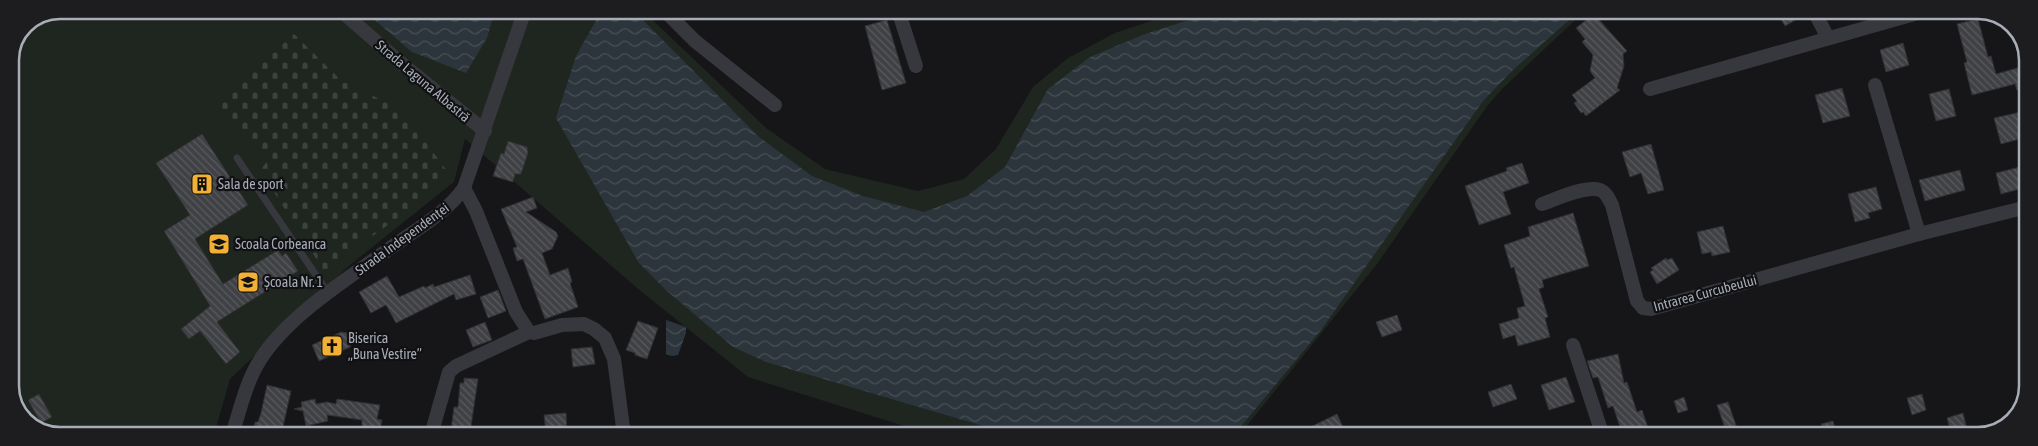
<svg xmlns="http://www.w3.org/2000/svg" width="2038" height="446" font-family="'Asap Condensed',sans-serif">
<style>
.green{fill:#1e261f}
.cemetery{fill:url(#cemetery-stones)}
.water{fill:url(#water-waves)}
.building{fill:url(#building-back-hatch);stroke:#303034}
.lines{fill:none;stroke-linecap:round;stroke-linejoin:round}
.lane{stroke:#37383d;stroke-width:7}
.street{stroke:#37383d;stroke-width:14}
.labels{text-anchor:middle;stroke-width:4.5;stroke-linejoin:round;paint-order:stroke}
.street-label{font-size:14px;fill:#a8adb8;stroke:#111113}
.poi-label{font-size:14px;fill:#a8adb8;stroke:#111113;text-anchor:start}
.rim{fill:none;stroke:#a8adb8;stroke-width:2.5}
</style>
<defs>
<pattern id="cemetery-stones" width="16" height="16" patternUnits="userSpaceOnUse" patternTransform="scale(1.25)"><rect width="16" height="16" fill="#1e261f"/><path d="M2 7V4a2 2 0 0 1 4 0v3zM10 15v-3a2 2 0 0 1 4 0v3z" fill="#3c433d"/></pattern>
<pattern id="water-waves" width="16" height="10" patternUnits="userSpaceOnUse" patternTransform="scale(1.25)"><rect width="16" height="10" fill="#2c353c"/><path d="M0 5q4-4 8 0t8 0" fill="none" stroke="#485056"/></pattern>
<pattern id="building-back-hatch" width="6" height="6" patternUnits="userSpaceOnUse" patternTransform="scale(1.25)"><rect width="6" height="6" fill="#404145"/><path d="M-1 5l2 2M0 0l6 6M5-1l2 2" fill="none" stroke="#595a5e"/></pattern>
</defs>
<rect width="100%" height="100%" fill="#161618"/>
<polygon class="green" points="60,10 642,10 766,128 825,169 918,191 964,179 996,149 1033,87 1068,58 1115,33 1181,11 1585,11 1503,88 1488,105 1377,264 1241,433 1237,436 936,436 748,377 637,288 465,139 454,182 350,265 230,379 214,435 50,435 23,419 10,393 10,59 25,24"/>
<path class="cemetery" d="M 294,34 L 344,83 C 361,83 364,93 378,98 C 390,102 388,97 400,108 L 447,171 L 435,191 L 324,271 L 260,170 L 266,163 L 218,103 Z"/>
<g class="water">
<polygon points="363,10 495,10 487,38 466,73 412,52"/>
<polygon points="602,10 633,10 759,137 812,176 863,196 924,212 967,196 1005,167 1048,89 1090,57 1145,34 1217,11 1579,11 1513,70 1483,101 1321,330 1242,425 1228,436 1017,436 766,362 733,347 667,291 639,263 556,118 576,56"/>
<polygon points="666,320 686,327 686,333 678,355 672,356 666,354"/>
</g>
<g class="building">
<polygon points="1776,11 1805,11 1806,14 1785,26"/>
<polygon points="1594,14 1627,51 1623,54 1624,66 1617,88 1620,90 1586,116 1583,112 1581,113 1574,103 1577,101 1572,95 1595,78 1590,71 1593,55 1582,42 1585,39 1576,28"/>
<polygon points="1978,19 1988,57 1991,56 1996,74 2028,65 2028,87 2017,90 2015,84 1972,95 1964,63 1967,62 1957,24"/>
<polygon points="887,20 906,83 882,90 865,26"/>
<polygon points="1903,43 1909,65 1886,72 1880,50"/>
<polygon points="1842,88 1850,116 1823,123 1815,95"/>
<polygon points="1949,89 1956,116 1936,121 1929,94"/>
<polygon points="2025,111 2028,120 2027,137 2001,144 1994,118"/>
<polygon points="202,134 248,205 195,239 223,284 278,250 282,256 286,253 298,271 217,322 240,352 226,364 200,331 189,339 181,329 210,306 164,231 190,215 156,163"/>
<polygon points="508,141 527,147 528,153 521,174 515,174 513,182 493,176 501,153 504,154"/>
<polygon points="1651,144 1664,190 1648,194 1641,173 1630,177 1622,152"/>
<polygon points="1522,163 1529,183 1503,192 1511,214 1479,225 1465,186 1507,171 1506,168"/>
<polygon points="2024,166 2027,187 2001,194 1996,173"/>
<polygon points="1960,170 1965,190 1925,201 1919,180"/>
<polygon points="1876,187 1882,209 1868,213 1870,218 1855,222 1848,194"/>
<polygon points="533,197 537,208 526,212 556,232 558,236 552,249 542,253 550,275 568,268 572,282 570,283 578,307 545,319 523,259 517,261 513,248 517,247 501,209"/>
<polygon points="1573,213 1589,266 1542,280 1544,287 1539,289 1548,317 1545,318 1550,337 1518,346 1515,335 1503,339 1499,324 1519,318 1517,308 1525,306 1514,267 1511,268 1504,245 1530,236 1528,227"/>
<polygon points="1723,226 1730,252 1712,256 1711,252 1702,254 1697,232"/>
<polygon points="1666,258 1667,260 1672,258 1679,270 1657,284 1650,272 1653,270 1651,268"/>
<polygon points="470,275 476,294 456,300 454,294 396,323 386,305 371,313 359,292 387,276 399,297 424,286 425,288 433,284 434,287"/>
<polygon points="498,290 506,311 488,318 480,297"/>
<polygon points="1397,315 1402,330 1382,337 1376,322"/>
<polygon points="638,321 658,328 647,359 635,355 635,353 626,350"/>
<polygon points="485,322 492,340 473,347 466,330"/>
<polygon points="341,332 348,333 352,342 350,347 319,361 312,345"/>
<polygon points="592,347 595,364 573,367 571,349"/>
<polygon points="1618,354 1624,383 1627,382 1637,412 1642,410 1650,434 1644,436 1623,436 1613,406 1608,408 1598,377 1593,378 1587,361"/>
<polygon points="1566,377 1575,402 1549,410 1541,385"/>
<polygon points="464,378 478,379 470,433 451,430 454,407 458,407 460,383 464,383"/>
<polygon points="1511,384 1517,399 1493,407 1488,392"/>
<polygon points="267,385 291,391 282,431 255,435 255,433 253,432 255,422 258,422 261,413"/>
<polygon points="39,394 52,417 41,423 28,400"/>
<polygon points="1922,394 1926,410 1912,415 1907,398"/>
<polygon points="1684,397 1688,410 1678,413 1674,401"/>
<polygon points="315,399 316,404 327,402 336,404 337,399 380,405 377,419 382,420 379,435 368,435 362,433 362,420 327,415 328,421 306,426 303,411 294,409 302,407 301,402"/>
<polygon points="1728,402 1738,431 1727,434 1717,405"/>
<polygon points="566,413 567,435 550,435 550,433 546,433 544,415"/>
<polygon points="1963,413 1968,433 1952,436 1947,418"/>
<polygon points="1337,414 1347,436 1292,436"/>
<polygon points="1833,421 1837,436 1825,436 1821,424"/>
</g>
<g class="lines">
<polyline class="lane" points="237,158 328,293"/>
<g class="street">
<polyline points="340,10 402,64 485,131"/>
<polyline points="664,10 695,41 775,105"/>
<polyline points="898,10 916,66"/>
<polyline points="1814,11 1828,38"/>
<polyline points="1875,85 1919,234"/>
<polyline points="1650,89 1925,11"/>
<polyline points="464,188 476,211 516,312 529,332 534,333 562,325 584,324 594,329 605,338 614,359 624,435"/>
<path d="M 1542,204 C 1556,199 1586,185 1600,190 C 1606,192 1609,199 1612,205 L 1637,301 L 1643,308 L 1651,309 L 1919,234 L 2027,207"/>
<polyline points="1573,345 1603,436"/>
<path d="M 232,435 C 240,410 246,382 260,360 C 289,314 352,276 396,244 C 420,227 447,212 464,188 L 525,10"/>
<polyline points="431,435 449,372 456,366 529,332"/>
</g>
</g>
<defs>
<g id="building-square" transform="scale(1.125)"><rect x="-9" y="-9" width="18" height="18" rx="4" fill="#f2b134" stroke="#111113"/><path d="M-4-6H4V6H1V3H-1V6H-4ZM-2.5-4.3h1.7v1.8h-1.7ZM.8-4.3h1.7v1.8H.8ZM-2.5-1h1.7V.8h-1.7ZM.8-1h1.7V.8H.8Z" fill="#111"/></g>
<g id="school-square" transform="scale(1.125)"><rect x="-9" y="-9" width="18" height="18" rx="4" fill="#f2b134" stroke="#111113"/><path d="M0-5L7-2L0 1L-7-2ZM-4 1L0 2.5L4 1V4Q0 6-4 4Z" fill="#111"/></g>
<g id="church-square" transform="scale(1.125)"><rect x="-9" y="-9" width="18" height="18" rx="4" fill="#f2b134" stroke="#111113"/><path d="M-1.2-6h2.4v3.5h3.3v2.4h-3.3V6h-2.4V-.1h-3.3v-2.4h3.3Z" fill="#111"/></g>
</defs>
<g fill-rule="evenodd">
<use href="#building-square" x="202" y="184"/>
<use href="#school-square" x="219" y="244"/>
<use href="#school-square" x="248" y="282"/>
<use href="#church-square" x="332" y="346"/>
</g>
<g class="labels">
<g class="street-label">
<text transform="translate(423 81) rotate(40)" y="5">Strada Laguna Albastră</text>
<text transform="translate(402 239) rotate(-36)" y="5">Strada Independenței</text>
<text transform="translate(1705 293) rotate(-15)" y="5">Intrarea Curcubeului</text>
</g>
<g class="poi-label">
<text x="218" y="189">Sala de sport</text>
<text x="235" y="249">Scoala Corbeanca</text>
<text x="264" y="287">Școala Nr. 1</text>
<text x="348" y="343">Biserica<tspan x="348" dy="16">„Buna Vestire”</tspan></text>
</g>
</g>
<path d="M0 0H2038V446H0ZM60 19H1978A41 41 0 0 1 2019 60V386A41 41 0 0 1 1978 427H60A41 41 0 0 1 19 386V60A41 41 0 0 1 60 19Z" fill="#1d1d20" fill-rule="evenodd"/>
<path class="rim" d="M60 19H1978A41 41 0 0 1 2019 60V386A41 41 0 0 1 1978 427H60A41 41 0 0 1 19 386V60A41 41 0 0 1 60 19Z"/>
</svg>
